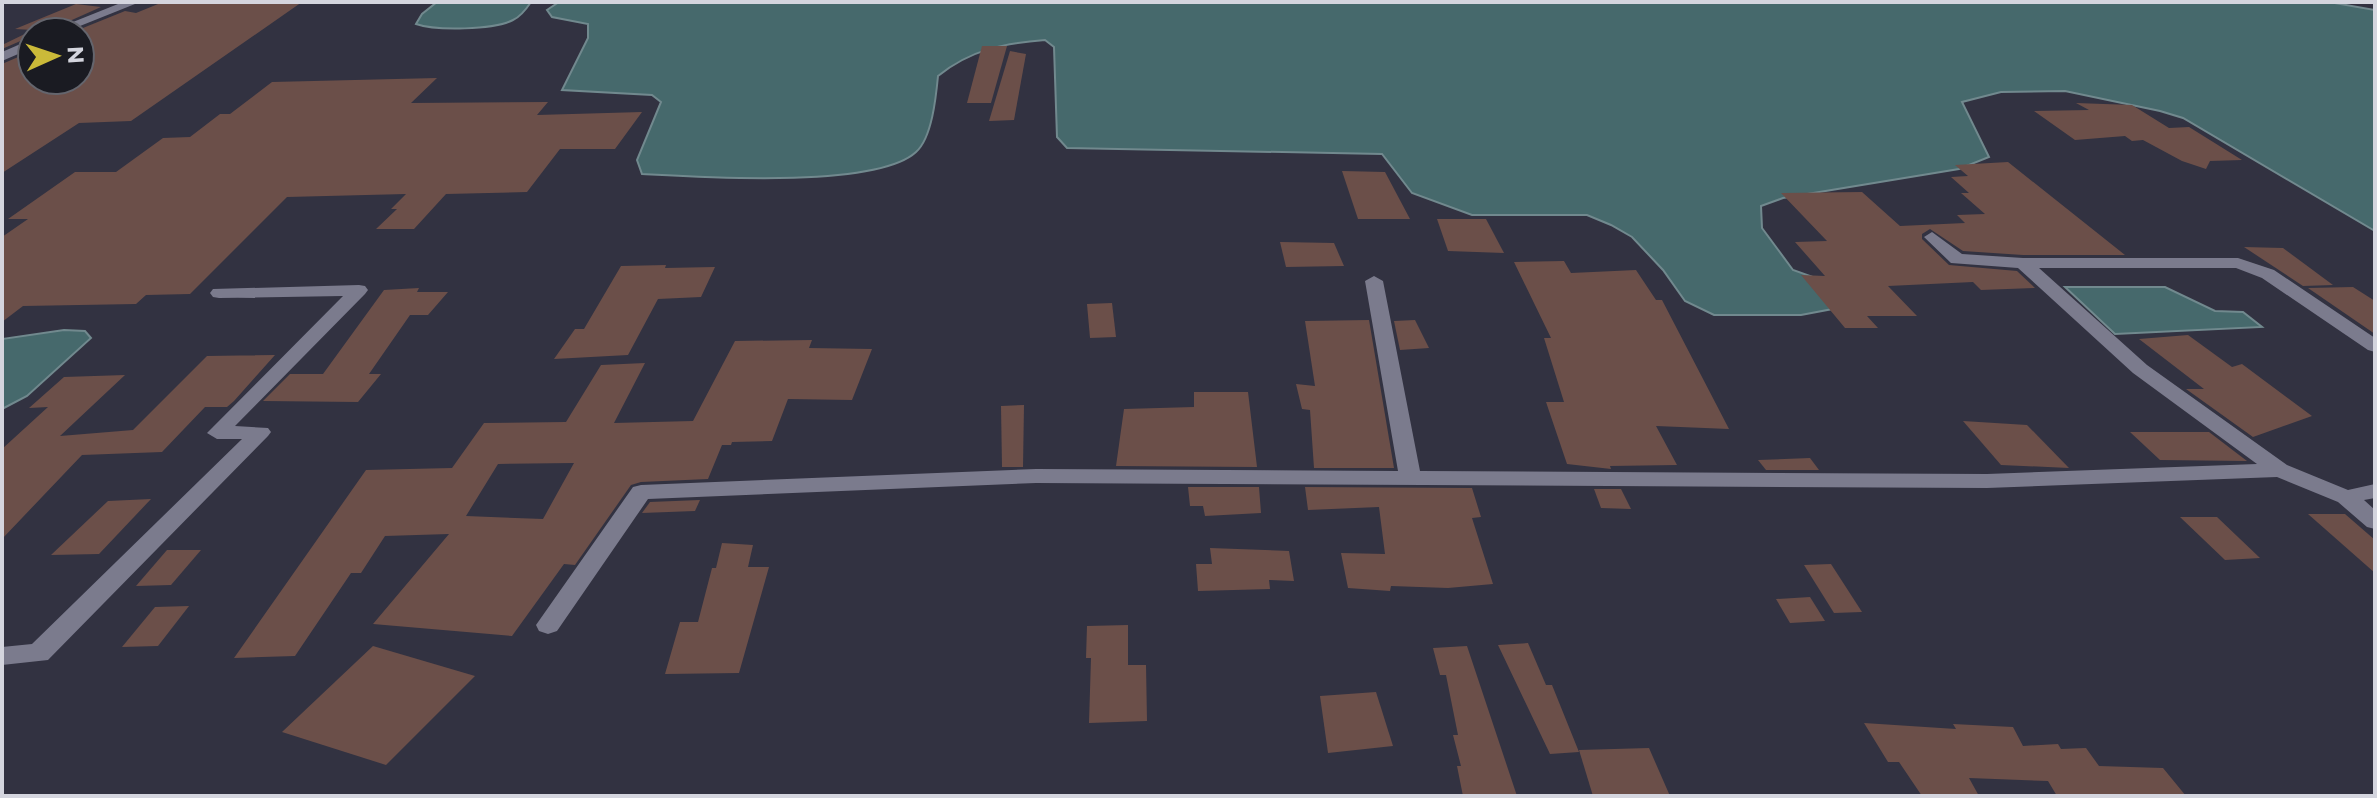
<svg xmlns="http://www.w3.org/2000/svg" width="2377" height="798" font-family="Montserrat,sans-serif">
<style>
.water{fill:#46696c;stroke:#71898e;stroke-width:2}
.building{fill:#6b4f49;fill-rule:evenodd}
.lines{fill:none;stroke-linecap:round;stroke-linejoin:round}
.minor{fill:#7b7b8d;fill-rule:evenodd}
</style>
<rect width="100%" height="100%" fill="#323241"/>
<g class="water">
<path d="M 437,2 L 531,2 C 527,8 520,17 513,20 C 494,30 436,31 416,24 L 422,14 Z"/>
<path d="M 559,2 L 2329,2 L 2375,10 L 2375,231 L 2183,118 L 2160,111 L 2065,91 L 2001,92 L 1962,102 L 1989,157 L 1959,169 L 1783,198 L 1761,206 L 1762,228 L 1793,270 L 1852,291 L 1843,307 L 1801,315 L 1714,315 L 1685,301 L 1663,270 L 1632,237 L 1611,225 L 1587,215 L 1472,215 L 1412,193 L 1382,154 L 1067,148 L 1057,137 L 1054,47 L 1045,40 C 1004,43 970,50 938,76 C 936,97 932,138 916,152 C 876,189 698,177 642,174 L 637,160 L 661,102 L 652,95 L 562,90 L 588,38 L 588,24 L 552,17 L 547,10 Z"/>
<polygon points="2065,287 2165,287 2215,311 2243,312 2262,327 2115,334"/>
<polygon points="64,330 85,331 91,338 27,396 2,409 2,339"/>
</g>
<g class="building">
<polygon points="163,2 302,2 131,121 79,123 2,173 2,64 32,51 32,80 80,80 80,32 73,32 125,11 136,13"/>
<polygon points="76,4 101,7 45,32 32,32 32,36 2,49 2,45 33,30 15,29"/>
<polygon points="982,46 1007,46 991,103 967,103"/>
<polygon points="1010,51 1026,54 1014,120 989,121"/>
<polygon points="437,78 411,103 548,102 537,115 642,112 615,149 560,149 527,192 446,194 414,229 376,229 397,209 391,209 406,194 287,197 190,294 146,295 136,304 23,306 2,322 2,237 28,219 8,219 75,172 116,172 163,138 190,137 220,114 230,114 272,82"/>
<polygon points="2076,103 2132,105 2169,128 2189,127 2242,160 2210,161 2206,169 2182,161 2143,140 2132,141 2125,136 2075,140 2034,111 2089,110"/>
<polygon points="2008,162 2125,255 2023,255 1963,251 1930,229 1922,234 1922,239 1949,265 2017,271 2035,288 1981,290 1973,282 1888,286 1917,316 1867,316 1878,328 1845,328 1801,275 1825,276 1795,242 1827,241 1781,193 1862,192 1900,226 1965,223 1957,215 1985,214 1961,193 1969,193 1951,177 1968,176 1955,165"/>
<polygon points="1342,171 1385,172 1410,219 1358,219"/>
<polygon points="1437,219 1486,219 1504,253 1448,251"/>
<polygon points="1280,242 1334,243 1344,266 1286,267"/>
<polygon points="2244,247 2283,248 2333,285 2303,286"/>
<polygon points="1564,261 1571,273 1636,270 1656,300 1662,300 1729,429 1656,426 1677,465 1610,466 1611,469 1567,464 1546,402 1564,402 1544,338 1551,338 1514,262"/>
<polygon points="666,265 665,268 715,267 701,297 658,299 628,355 554,359 575,329 584,329 621,266"/>
<polygon points="2353,287 2375,301 2375,334 2308,288"/>
<polygon points="419,288 417,292 448,292 428,315 410,315 369,374 381,374 358,402 263,401 290,374 323,374 384,290"/>
<polygon points="1112,303 1116,337 1090,338 1087,304"/>
<polygon points="1369,320 1394,468 1314,468 1310,410 1302,409 1296,384 1315,386 1305,321"/>
<polygon points="1415,320 1429,348 1400,350 1394,321"/>
<polygon points="2188,335 2232,367 2242,364 2312,416 2253,437 2186,389 2204,389 2139,339"/>
<path d="M 812,340 L 809,348 L 872,349 L 852,400 L 788,399 L 772,441 L 732,442 L 731,445 L 722,445 L 708,479 L 641,482 L 631,485 L 575,565 L 564,564 L 512,636 L 373,624 L 449,534 L 385,536 L 361,573 L 351,573 L 295,656 L 234,658 L 366,470 L 452,468 L 484,423 L 566,422 L 601,365 L 645,363 L 614,423 L 693,421 L 735,341 ZM 574,463 L 543,519 L 466,516 L 498,464 Z"/>
<polygon points="275,355 234,401 227,407 205,407 162,452 82,455 2,539 2,449 48,407 29,408 64,377 125,375 60,436 133,430 207,356"/>
<polygon points="1194,392 1248,392 1257,467 1116,466 1124,409 1194,407"/>
<polygon points="1024,405 1023,467 1002,467 1001,406"/>
<polygon points="1963,421 2027,425 2069,468 2001,465"/>
<polygon points="2130,432 2209,432 2247,461 2160,460"/>
<polygon points="1810,458 1819,470 1766,470 1758,460"/>
<polygon points="1188,487 1259,487 1261,513 1205,516 1203,506 1190,506"/>
<polygon points="1305,487 1472,488 1481,517 1472,518 1493,584 1448,588 1391,586 1390,591 1348,588 1341,553 1385,554 1379,507 1308,510"/>
<polygon points="1594,489 1621,489 1631,509 1601,508"/>
<polygon points="151,499 99,554 51,555 108,501"/>
<polygon points="700,500 695,511 642,513 650,502"/>
<polygon points="2308,514 2345,514 2375,540 2375,573"/>
<polygon points="2180,517 2217,517 2260,558 2225,560"/>
<polygon points="722,543 753,545 748,567 769,567 739,673 665,674 680,622 698,622 712,568 716,568"/>
<polygon points="1210,548 1289,551 1294,581 1269,580 1270,589 1198,591 1196,564 1212,564"/>
<polygon points="167,550 201,550 171,585 136,586"/>
<polygon points="1831,564 1862,612 1834,613 1804,565"/>
<polygon points="1810,597 1825,621 1790,623 1776,599"/>
<polygon points="189,606 158,646 122,647 155,607"/>
<polygon points="1128,625 1128,665 1146,665 1147,721 1089,723 1091,658 1086,658 1087,626"/>
<polygon points="1528,643 1546,685 1552,685 1579,752 1550,754 1498,645"/>
<polygon points="373,646 475,676 386,765 282,732"/>
<polygon points="1467,646 1517,796 1463,796 1457,766 1461,766 1453,735 1458,735 1446,675 1440,675 1433,648"/>
<polygon points="1376,692 1393,746 1328,753 1320,696"/>
<polygon points="1864,723 1956,729 1953,724 2013,727 2023,746 2058,744 2061,749 2086,748 2099,766 2163,768 2186,796 2057,796 2048,781 1969,778 1979,796 1922,796 1899,762 1888,762"/>
<polygon points="1649,748 1670,796 1593,796 1579,750"/>
</g>
<g class="lines">
<g class="minor">
<polygon points="123,2 140,2 65,32 48,32"/>
<polygon points="32,39 32,48 2,61 2,52"/>
<polygon points="1932,232 1962,254 2023,258 2238,258 2274,270 2375,338 2375,352 2368,350 2262,278 2236,268 2039,268 2147,365 2287,465 2348,490 2375,484 2375,498 2364,500 2375,510 2375,529 2367,527 2338,502 2277,477 1987,488 1036,483 648,499 557,631 548,634 539,631 536,625 633,487 641,485 1036,469 1398,471 1365,281 1374,276 1383,281 1420,471 1987,474 2257,464 2133,373 2018,268 1951,263 1924,237"/>
<polygon points="359,285 365,286 368,290 365,294 235,426 268,428 271,432 268,436 48,660 2,665 2,647 32,644 242,439 217,439 207,433 343,296 219,298 213,297 210,293 213,289"/>
</g>
</g>
<rect width="2377" height="798" fill="none" stroke="#d4d5de" stroke-width="8"/>
<g transform="translate(56 56) rotate(87)"><circle r="38" fill="#1a1b22" stroke="#64656d" stroke-width="2"/>
<path d="M0-6L14 30L0 20L-14 30Z" fill="#cbba39"/>
<text y="-12" font-size="22" font-weight="bold" text-anchor="middle" fill="#d4d5de">N</text>
</g>
</svg>
